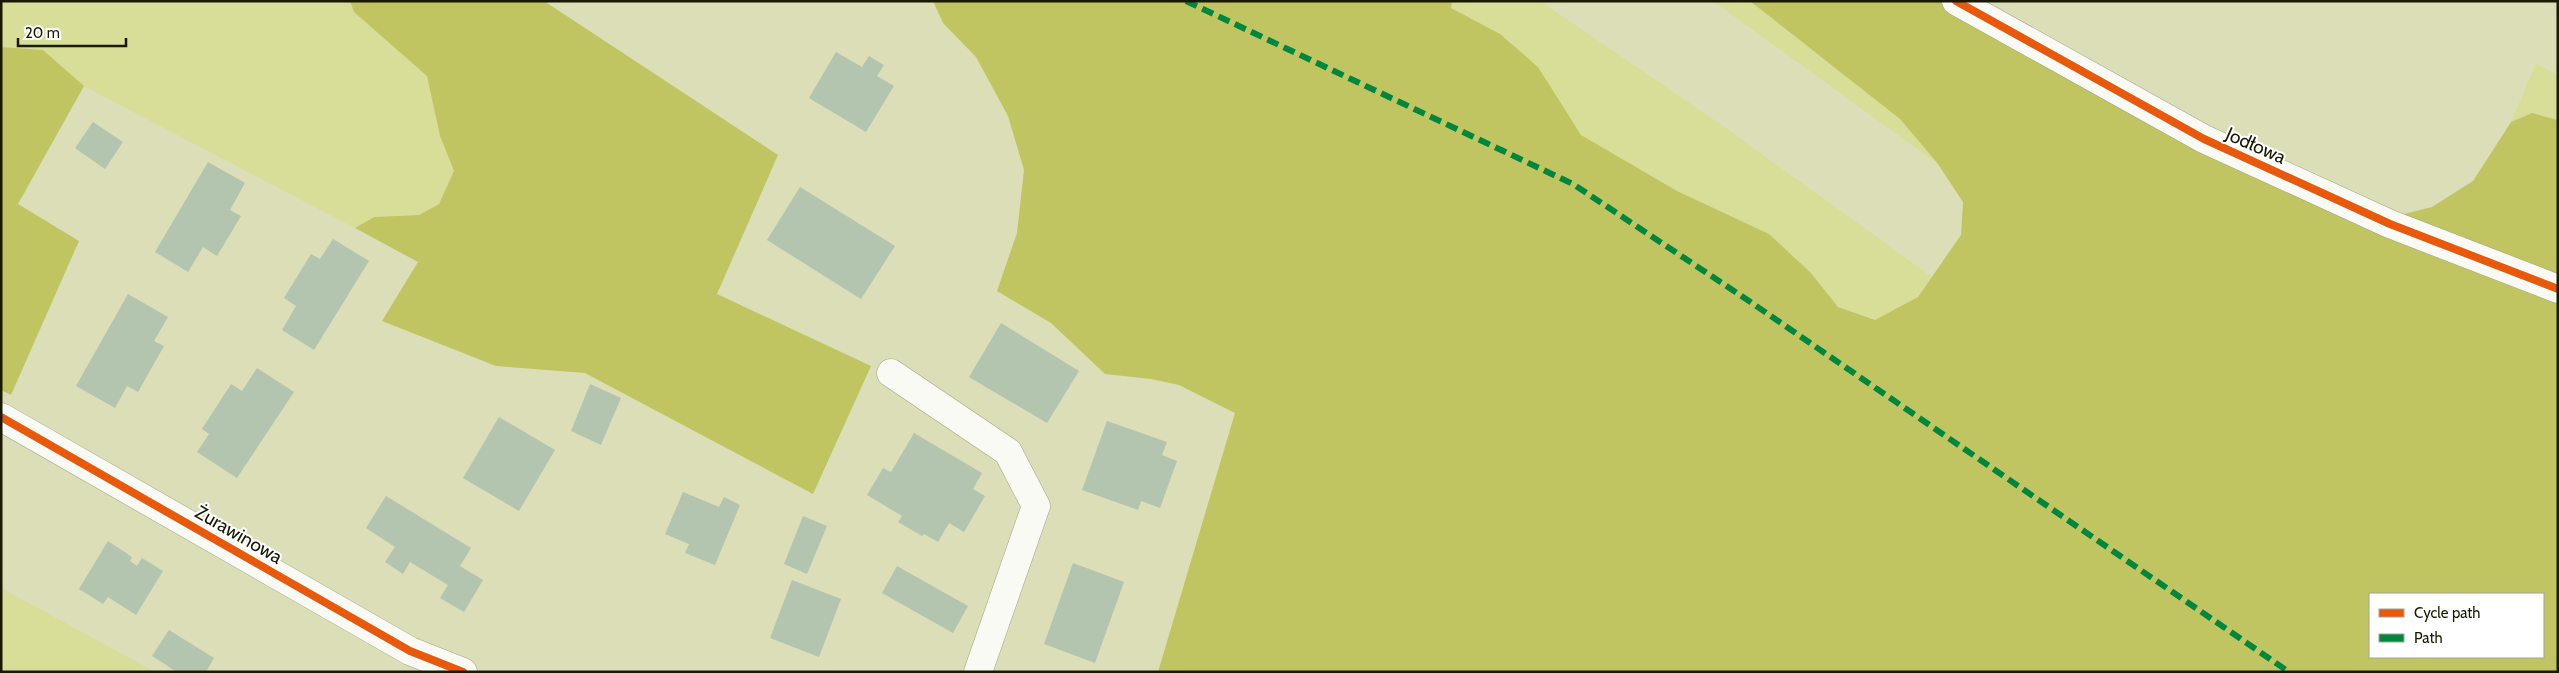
<svg xmlns="http://www.w3.org/2000/svg" width="2559" height="673" font-family="Cabin,sans-serif">
<style>
.green{fill:#d8dd97}
.forest{fill:#c1c561;fill-rule:evenodd}
.building{fill:#b3c5af}
.lines{fill:none;stroke-linecap:round;stroke-linejoin:round}
.minor-casing{stroke:#a2a485;stroke-width:29}
.minor{stroke:#fafaf4;stroke-width:28}
.quiet{stroke:#00873e;stroke-width:6;stroke-dasharray:12 6;stroke-linecap:butt}
.cycleway-casing{stroke:#fff;stroke-width:11}
.cycleway{stroke:#e8590c;stroke-width:8}
.labels{text-anchor:middle;stroke-width:4;stroke-linejoin:round;paint-order:stroke}
.street-label{font-size:19px;fill:#181900;stroke:#fff}
</style>
<rect width="100%" height="100%" fill="#dbdeb7"/>
<g class="green">
<polygon points="1,1 350,1 354,12 427,76 440,136 454,172 439,204 419,215 374,217 355,228 84,86 43,50 1,47"/>
<polygon points="1452,1 1540,1 1723,126 1932,277 1918,297 1875,320 1838,307 1811,273 1769,234 1677,191 1580,135 1538,67 1451,8"/>
<polygon points="1713,1 1750,1 1900,119 1938,164"/>
<polygon points="2536,64 2558,75 2558,120 2532,113 2511,122"/>
<polygon points="1,588 155,672 1,672"/>
</g>
<g class="forest">
<polygon points="350,1 544,1 778,155 717,294 871,366 813,494 585,373 496,366 382,321 418,262 355,228 374,217 419,215 439,204 454,171 440,136 427,76 354,12"/>
<path d="M 933,1 L 1452,1 L 1451,8 L 1500,34 L 1538,67 L 1581,135 L 1677,191 L 1769,234 L 1811,273 L 1838,307 L 1875,320 L 1918,297 L 1961,235 L 1963,202 L 1938,164 L 1900,119 L 1750,1 L 1940,1 L 2014,45 L 2558,299 L 2558,672 L 1158,672 L 1235,413 L 1179,385 L 1151,379 L 1105,374 L 1051,323 L 997,291 L 1017,233 L 1024,170 L 1008,116 L 976,57 L 943,23 ZM 2370,594 L 2543,594 L 2543,657 L 2370,657 Z"/>
<polygon points="1,47 43,50 84,86 18,204 79,241 11,395 1,390"/>
<polygon points="2532,113 2558,120 2558,281 2392,217 2432,207 2473,181 2511,122"/>
</g>
<g class="building">
<polygon points="836,52 862,67 869,56 884,65 877,76 894,86 866,132 809,98"/>
<polygon points="93,122 123,142 105,169 75,148"/>
<polygon points="208,162 245,183 230,210 241,216 217,256 203,247 188,272 155,252"/>
<polygon points="800,187 895,246 861,299 767,240"/>
<polygon points="333,239 369,261 314,350 282,330 296,306 284,298 311,254 320,259"/>
<polygon points="128,294 168,317 154,341 164,346 138,392 127,386 115,408 76,386"/>
<polygon points="1001,323 1079,371 1047,423 969,377"/>
<polygon points="257,368 294,392 237,478 197,452 209,434 202,429 231,384 242,391"/>
<polygon points="590,384 621,398 601,445 571,431"/>
<polygon points="499,417 555,450 519,511 463,478"/>
<polygon points="1107,421 1167,442 1162,455 1177,461 1160,508 1141,501 1138,510 1082,490"/>
<polygon points="914,433 982,473 973,489 985,496 964,532 949,523 938,542 924,534 922,536 898,522 902,516 867,495 883,468 891,472"/>
<polygon points="683,492 719,507 724,497 740,505 715,565 685,553 689,544 665,534"/>
<polygon points="386,496 471,548 460,566 483,580 464,612 440,598 448,585 410,562 403,574 385,562 395,547 366,528"/>
<polygon points="803,516 827,526 807,574 784,564"/>
<polygon points="108,541 132,557 130,561 137,566 142,558 163,571 136,615 108,597 103,604 79,589"/>
<polygon points="1073,563 1124,582 1095,663 1044,644"/>
<polygon points="897,566 968,606 953,633 882,593"/>
<polygon points="792,580 841,599 819,657 770,638"/>
<polygon points="169,630 214,658 206,672 177,672 152,656"/>
</g>
<g class="lines">
<g class="minor-casing">
<g id="minor">
<polyline points="1956,1 2204,139 2390,224 2558,289"/>
<polyline points="891,373 1008,452 1036,506 978,672"/>
<polyline points="1,417 410,651 463,672"/>
</g>
</g>
<use href="#minor" class="minor"/>
<polyline class="quiet" points="1186,1 1573,184 1749,301 2289,672"/>
<g class="cycleway-casing">
<g id="cycleway">
<polyline points="1956,1 2204,139 2390,224 2558,289"/>
<polyline points="1,417 410,651 463,672"/>
</g>
</g>
<use href="#cycleway" class="cycleway"/>
</g>
<g class="labels">
<g class="street-label">
<text transform="translate(2256 145) rotate(24)" y="7">Jodłowa</text>
<text transform="translate(239 534) rotate(30)" y="7">Żurawinowa</text>
</g>
</g>
<rect width="2559" height="673" fill="none" stroke="#181900" stroke-width="5"/>
<rect x="2369" y="593" width="175" height="65" fill="#ffffff" stroke="#a3a399"/>
<rect x="2379" y="609" width="25" height="8" fill="#e8590c" stroke="#a3a399"/>
<text x="2414" y="618" font-size="15" fill="#181900">Cycle path</text>
<rect x="2379" y="634" width="25" height="8" fill="#00873e" stroke="#a3a399"/>
<text x="2414" y="643" font-size="15" fill="#181900">Path</text>
<path d="M18 38v8h108v-8" fill="none" stroke="#181900" stroke-width="2.5"/>
<text x="25" y="38" font-size="15" fill="#181900" stroke="#ffffff" stroke-width="4" paint-order="stroke">20 m</text>
</svg>
